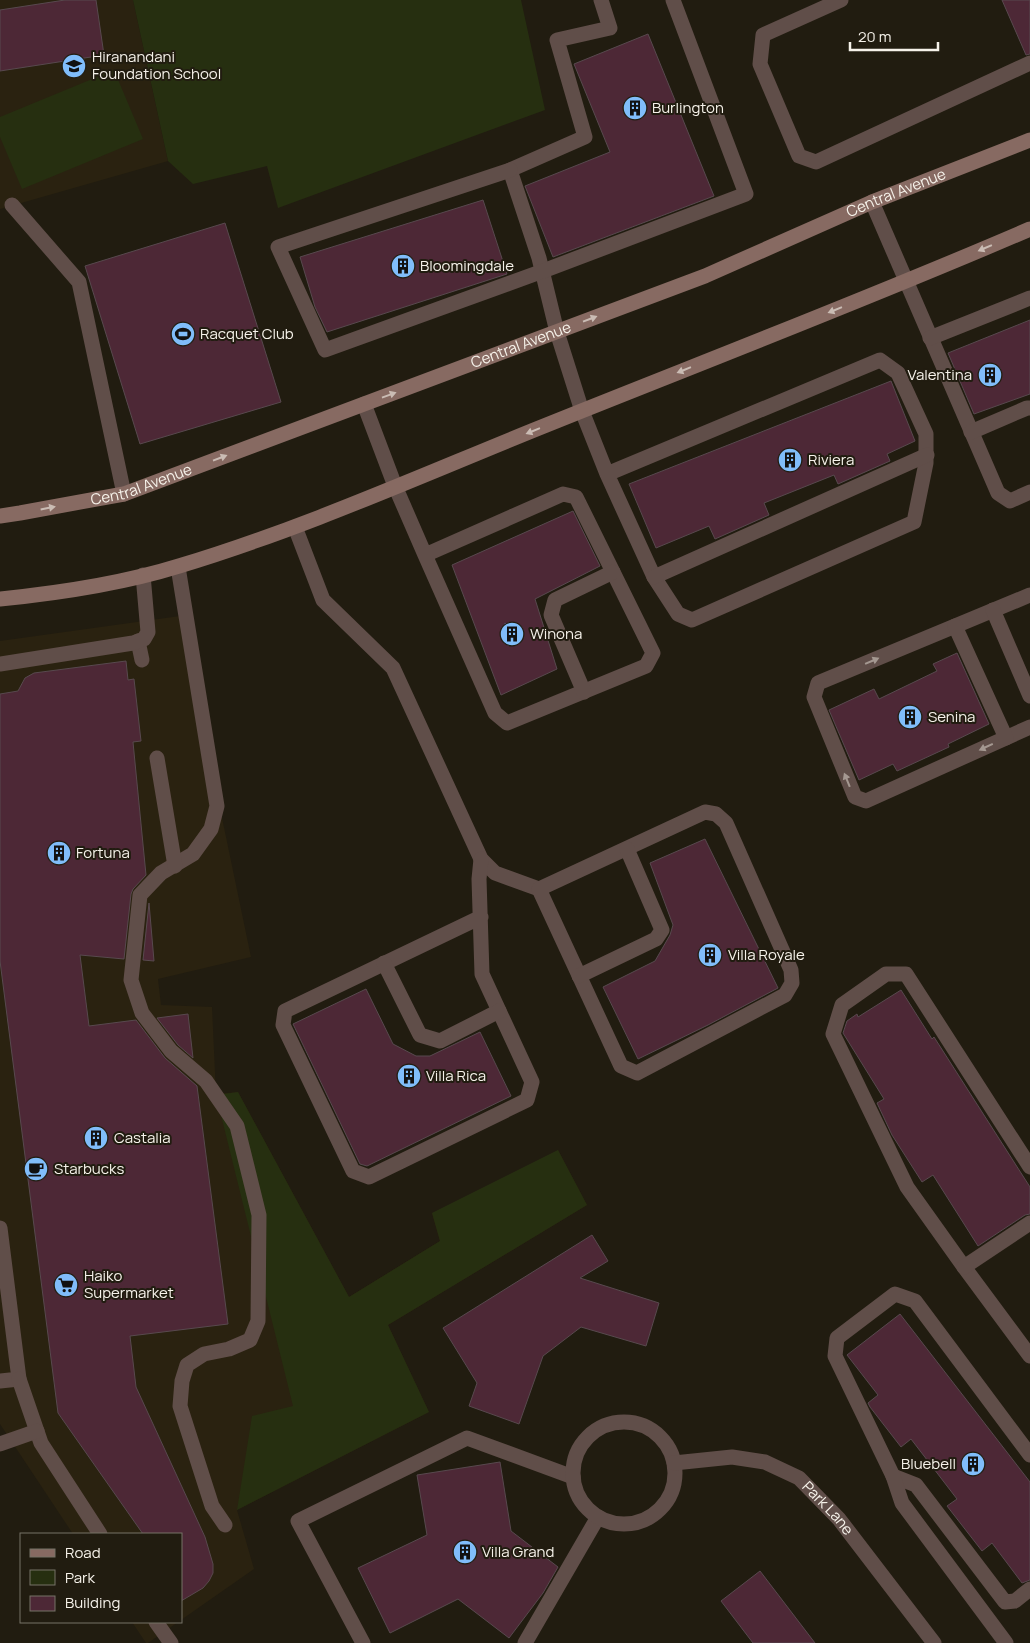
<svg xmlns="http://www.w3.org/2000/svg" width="1030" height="1643" font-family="Manrope,sans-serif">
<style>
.built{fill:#2a2210}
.green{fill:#262f10}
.building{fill:#4d2836;stroke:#58494e}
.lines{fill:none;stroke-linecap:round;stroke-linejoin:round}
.lane{stroke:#604e49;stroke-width:15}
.street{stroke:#604e49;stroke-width:15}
.secondary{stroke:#876a62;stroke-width:15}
.oneway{fill:#cabcb4}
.oneway2{fill:#a49891}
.labels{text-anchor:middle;stroke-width:4;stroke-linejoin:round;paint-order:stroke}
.poi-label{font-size:15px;fill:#f6f2ea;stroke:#211c10;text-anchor:start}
.street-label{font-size:15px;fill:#f6f2ea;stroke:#211c10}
</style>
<rect width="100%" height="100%" fill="#211c10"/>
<g class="built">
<polygon points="0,0 133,0 168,161 0,209"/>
<polygon points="180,616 251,957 158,979 161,1005 212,1007 216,1094 238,1092 349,1297 440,1241 432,1213 558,1150 587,1205 388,1325 429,1412 237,1510 254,1569 181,1620 181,1534 73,1534 0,1424 0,641"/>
<polygon points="132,1622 178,1622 148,1643 146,1643"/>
</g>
<g class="green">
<polygon points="133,0 521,0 545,110 278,208 267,166 193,184 168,161"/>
<polygon points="114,70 143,139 22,189 0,137 0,117"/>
<polygon points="238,1092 349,1297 440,1241 432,1213 558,1150 587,1205 388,1325 429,1412 237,1510 252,1416 293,1406 216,1095"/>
</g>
<g class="building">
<polygon points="65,0 96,0 104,55 0,71 0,10"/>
<polygon points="1002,0 1030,0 1030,54 1026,55"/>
<polygon points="648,34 714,196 553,257 525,186 610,152 574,64"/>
<polygon points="483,200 507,274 327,332 315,307 300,257"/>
<polygon points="225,223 281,402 140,444 85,266"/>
<polygon points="1030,320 1030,394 974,414 948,353"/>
<polygon points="891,381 915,441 887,454 890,461 838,484 834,475 764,503 769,515 715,539 709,526 656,548 629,484"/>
<polygon points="573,511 600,566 535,599 557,669 501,695 452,565"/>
<polygon points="957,653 989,724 948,744 949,747 897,771 893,764 859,780 829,710 874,689 879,699 937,671 933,664"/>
<polygon points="126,661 128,680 134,679 141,741 133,742 146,875 133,889 131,894 124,959 80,955 89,1026 136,1020 165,1058 197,1086 228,1324 130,1336 136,1387 205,1537 213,1564 213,1573 209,1581 203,1588 181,1601 181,1534 143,1534 58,1413 0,961 0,694 18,691 25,678 34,673"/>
<polygon points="705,839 778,988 708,1025 638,1059 603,987 655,961 670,935 673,925 650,863"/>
<polygon points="149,903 154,961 143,960"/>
<polygon points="366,989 393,1044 416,1056 430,1056 480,1032 511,1096 367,1166 360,1164 293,1024"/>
<polygon points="901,990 932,1039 934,1037 1030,1187 1030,1214 1025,1215 978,1246 933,1175 922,1182 892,1135 877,1103 884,1099 843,1033 847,1021 857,1014 858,1017"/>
<polygon points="188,1014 193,1058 178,1045 157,1018"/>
<polygon points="592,1235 608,1261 580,1278 659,1303 646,1346 581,1327 543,1356 519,1424 469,1406 477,1383 443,1328"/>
<polygon points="900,1314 1030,1482 1030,1580 1022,1583 992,1543 982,1551 947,1506 957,1499 911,1439 901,1447 870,1407 868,1403 878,1395 847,1355"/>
<polygon points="500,1462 511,1531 558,1567 543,1593 509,1638 458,1599 390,1633 358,1568 427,1535 417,1475"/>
<polygon points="760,1571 815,1643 753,1643 721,1601"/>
</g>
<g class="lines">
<g class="lane">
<polyline points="12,205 79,282 124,494"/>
<polyline points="363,1643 298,1521 467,1438 573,1477"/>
<polyline points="525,1643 598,1517"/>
</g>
<g class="street">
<polyline points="601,0 610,28 557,40 585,137 510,170 539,258 557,332 582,411 607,474 654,577 678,614 692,620 914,522 926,463 926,434 898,373 880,360 607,474"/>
<polyline points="841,0 763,35 760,64 799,156 816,162 1030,63"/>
<polyline points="510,170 278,247 325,350 543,271 746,194 673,0"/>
<polyline points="872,202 998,493 1010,501 1030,492"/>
<polyline points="930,338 1030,298"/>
<polyline points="364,404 395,486 425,555 495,713 507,723 646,666 653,653 576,497 563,494 425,555"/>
<polyline points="971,432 1027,408 1030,408"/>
<polyline points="295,527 323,600 393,668 481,859 495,873 539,889"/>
<polyline points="178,567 217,806 211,829 193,854 161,873 140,895 131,980 142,1013 171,1051 206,1081 237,1126 259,1215 258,1321 250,1340 229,1349 204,1354 187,1365 182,1381 180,1406 212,1506 225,1525"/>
<polyline points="654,577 927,455"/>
<polyline points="1030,595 818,683 814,697 855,797 866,801 1030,727"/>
<polyline points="993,610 1030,696"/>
<polyline points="955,626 1006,738"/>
<polyline points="138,641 142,660"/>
<polyline points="0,664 133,643 144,639 148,632 143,575"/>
<polyline points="584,692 551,615 555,600 613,572"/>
<polyline points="157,758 175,866"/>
<polygon points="705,812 716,814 726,823 791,970 792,983 785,995 637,1073 621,1066 539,889"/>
<polyline points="481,917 285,1011 283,1025 353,1171 369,1177 527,1100 532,1082 482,974 479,879 481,859"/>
<polyline points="384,963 420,1035 440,1041 499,1011"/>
<polyline points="579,976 656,939 662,930 627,849"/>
<polyline points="1030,1167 906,974 886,974 842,1005 833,1034 907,1187 964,1267 1030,1356"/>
<polyline points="0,1228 19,1379 0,1381"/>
<polyline points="964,1267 1030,1223"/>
<polyline points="19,1379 41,1443 100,1534"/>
<circle cx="624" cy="1473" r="51"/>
<polyline points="0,1444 37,1431"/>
<path id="s1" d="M 674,1463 L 732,1457 L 765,1462 L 799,1478 L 839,1519 L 934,1643"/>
<polyline points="893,1476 916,1485 1005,1602 1015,1601 1030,1589"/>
<polyline points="156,1622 171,1643"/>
<polyline points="1006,1643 902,1503 893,1476 835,1356 837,1338 895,1294 915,1301 1030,1455"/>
</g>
<g class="secondary">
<path id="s2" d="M 0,516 L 20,513 L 124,494 L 705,276 L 872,202 L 1030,140"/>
<path d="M 0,599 C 60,593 121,584 179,566 C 302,529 420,476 539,428 C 703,362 868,299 1030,229"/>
</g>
</g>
<defs><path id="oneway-solid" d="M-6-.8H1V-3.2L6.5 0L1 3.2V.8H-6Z" transform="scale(1.25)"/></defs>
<g class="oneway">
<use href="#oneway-solid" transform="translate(985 248) rotate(157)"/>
<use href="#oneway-solid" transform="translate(835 310) rotate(158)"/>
<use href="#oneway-solid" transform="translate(590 319) rotate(-21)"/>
<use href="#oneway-solid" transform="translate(684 370) rotate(158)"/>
<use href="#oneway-solid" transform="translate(389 395) rotate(-20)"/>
<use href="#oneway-solid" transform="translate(533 431) rotate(158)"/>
<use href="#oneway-solid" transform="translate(220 458) rotate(-21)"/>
<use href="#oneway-solid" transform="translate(48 508) rotate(-11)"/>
</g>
<g class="oneway2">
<use href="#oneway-solid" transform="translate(872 661) rotate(-23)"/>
<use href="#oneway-solid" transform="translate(986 747) rotate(155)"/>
<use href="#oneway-solid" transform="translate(847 780) rotate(-112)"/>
</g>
<defs>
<g id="school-disc" transform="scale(1.25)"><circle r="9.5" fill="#80bdfa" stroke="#211c10"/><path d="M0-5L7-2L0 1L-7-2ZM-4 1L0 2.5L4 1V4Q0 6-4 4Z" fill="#111"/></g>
<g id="building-disc" transform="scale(1.25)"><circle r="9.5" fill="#80bdfa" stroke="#211c10"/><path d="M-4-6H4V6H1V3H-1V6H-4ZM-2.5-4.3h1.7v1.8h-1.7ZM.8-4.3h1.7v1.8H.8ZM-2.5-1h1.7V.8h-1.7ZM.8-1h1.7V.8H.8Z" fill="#111"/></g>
<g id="stadium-disc" transform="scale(1.25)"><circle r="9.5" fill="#80bdfa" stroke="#211c10"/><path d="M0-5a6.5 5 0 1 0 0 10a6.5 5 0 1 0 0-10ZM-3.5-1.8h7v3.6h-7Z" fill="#111"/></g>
<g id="cafe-disc" transform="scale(1.25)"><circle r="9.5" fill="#80bdfa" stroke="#211c10"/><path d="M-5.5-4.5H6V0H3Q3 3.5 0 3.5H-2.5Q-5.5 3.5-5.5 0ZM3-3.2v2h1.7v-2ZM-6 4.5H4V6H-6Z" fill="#111"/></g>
<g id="supermarket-disc" transform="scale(1.25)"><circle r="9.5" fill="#80bdfa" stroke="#211c10"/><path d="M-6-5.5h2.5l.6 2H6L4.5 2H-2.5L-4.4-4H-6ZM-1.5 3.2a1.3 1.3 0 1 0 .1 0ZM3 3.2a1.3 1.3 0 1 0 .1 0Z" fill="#111"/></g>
</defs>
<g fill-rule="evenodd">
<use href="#school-disc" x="74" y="66"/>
<use href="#building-disc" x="635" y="108"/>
<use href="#building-disc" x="403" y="266"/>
<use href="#stadium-disc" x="183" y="334"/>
<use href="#building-disc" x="990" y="375"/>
<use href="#building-disc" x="790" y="460"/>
<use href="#building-disc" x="512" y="634"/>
<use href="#building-disc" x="910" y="717"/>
<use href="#building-disc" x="59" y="853"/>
<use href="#building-disc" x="710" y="955"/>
<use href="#building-disc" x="409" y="1076"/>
<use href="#building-disc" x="96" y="1138"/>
<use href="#cafe-disc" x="36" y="1169"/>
<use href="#supermarket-disc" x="66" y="1285"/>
<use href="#building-disc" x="973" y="1464"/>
<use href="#building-disc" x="465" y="1552"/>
</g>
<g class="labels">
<g class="poi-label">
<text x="92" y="62">Hiranandani<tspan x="92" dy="17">Foundation School</tspan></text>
<text x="652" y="113">Burlington</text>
<text x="420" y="271">Bloomingdale</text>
<text x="200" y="339">Racquet Club</text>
<text x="972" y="380" text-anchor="end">Valentina</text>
<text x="808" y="465">Riviera</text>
<text x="530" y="639">Winona</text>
<text x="928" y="722">Senina</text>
<text x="76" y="858">Fortuna</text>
<text x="728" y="960">Villa Royale</text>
<text x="426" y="1081">Villa Rica</text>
<text x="114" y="1143">Castalia</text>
<text x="54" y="1174">Starbucks</text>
<text x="84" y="1281">Haiko<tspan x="84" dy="17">Supermarket</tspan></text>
<text x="956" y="1469" text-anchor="end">Bluebell</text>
<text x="482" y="1557">Villa Grand</text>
</g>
<g class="street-label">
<text dy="5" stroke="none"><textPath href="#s2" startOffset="955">Central Avenue</textPath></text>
<text dy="5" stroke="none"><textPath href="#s2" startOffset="550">Central Avenue</textPath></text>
<text dy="5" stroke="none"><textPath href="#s2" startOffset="145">Central Avenue</textPath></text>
<text dy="5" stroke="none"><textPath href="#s1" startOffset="171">Park Lane</textPath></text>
</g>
</g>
<rect x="20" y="1533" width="162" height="90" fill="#211c10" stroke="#767267"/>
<rect x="30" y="1549" width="25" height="8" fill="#876a62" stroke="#767267"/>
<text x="65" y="1558" font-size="15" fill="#f6f2ea">Road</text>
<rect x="30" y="1570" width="25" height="15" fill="#262f10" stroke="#767267"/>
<text x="65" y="1583" font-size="15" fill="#f6f2ea">Park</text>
<rect x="30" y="1596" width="25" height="15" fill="#4d2836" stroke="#767267"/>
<text x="65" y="1608" font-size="15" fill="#f6f2ea">Building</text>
<path d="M850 42v8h88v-8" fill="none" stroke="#f6f2ea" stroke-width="2.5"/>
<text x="858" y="42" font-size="15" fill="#f6f2ea" stroke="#211c10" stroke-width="4" paint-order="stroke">20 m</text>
</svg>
